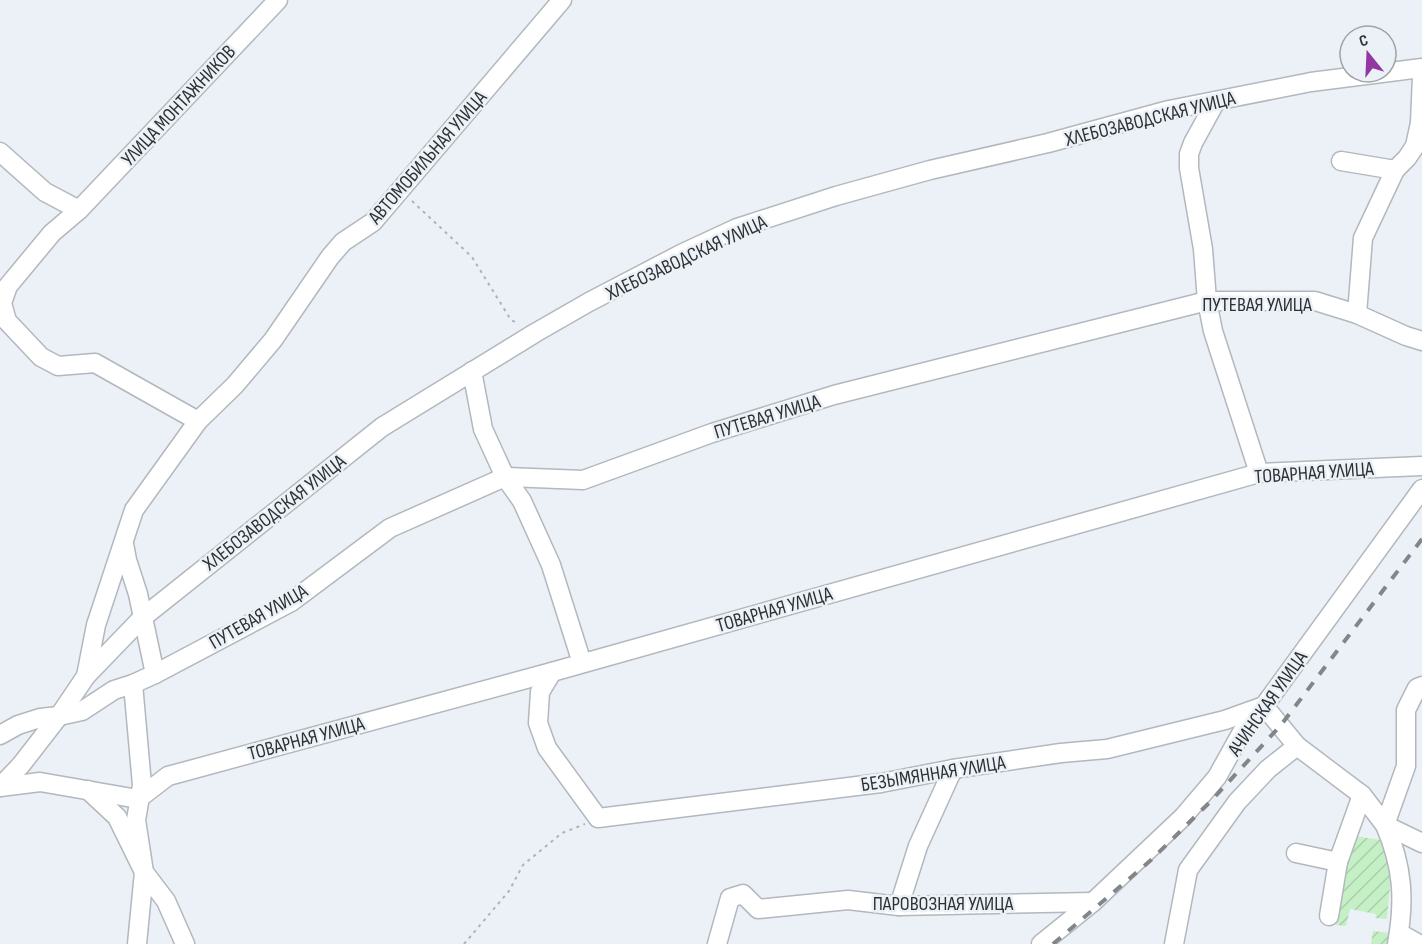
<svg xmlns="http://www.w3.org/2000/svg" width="1422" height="944" font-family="'Sofia Sans Condensed',sans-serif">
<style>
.garden{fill:url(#garden-furrows)}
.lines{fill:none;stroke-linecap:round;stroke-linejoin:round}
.minor-casing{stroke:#b2b8bd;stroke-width:21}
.path{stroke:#aeb3b7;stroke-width:2;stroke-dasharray:3 4.5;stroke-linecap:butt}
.minor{stroke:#fff;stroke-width:18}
.rail{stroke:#828689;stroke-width:4;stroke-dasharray:10 10;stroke-linecap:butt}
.labels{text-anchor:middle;stroke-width:5;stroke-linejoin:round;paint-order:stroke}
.street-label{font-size:20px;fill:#2e3133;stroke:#ebf1f6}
</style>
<defs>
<pattern id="garden-furrows" width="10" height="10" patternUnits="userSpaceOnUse" patternTransform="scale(1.5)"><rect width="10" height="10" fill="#c5f0c6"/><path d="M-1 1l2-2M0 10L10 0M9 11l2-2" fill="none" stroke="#aaceab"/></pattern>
</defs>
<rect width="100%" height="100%" fill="#ebf1f6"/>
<g class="garden">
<polygon points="1354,836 1381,840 1391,875 1387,919 1375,918 1376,914 1350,909 1346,926 1336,925 1347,851"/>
<polygon points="1373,931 1390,933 1388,944 1371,944"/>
</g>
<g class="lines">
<g class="minor-casing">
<g id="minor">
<polyline points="1216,101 1193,143 1189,154 1189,168 1203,249 1207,301 1213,331 1259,473"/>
<polyline points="0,152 45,192 79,210"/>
<polyline points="1341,161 1395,170"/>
<polyline points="1357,314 1363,238 1395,170 1407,158 1415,146 1420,123 1422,76"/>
<polyline points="472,371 483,429 505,477 522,501 551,565 582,663"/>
<polyline points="198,421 95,363 58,366 41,357 7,321 2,303 8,286 52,233 79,210 278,0"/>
<polyline points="124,544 127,560 138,594 155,674"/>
<polyline points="552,672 540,692 538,723 547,748 598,818 881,783 953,769 1061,753 1107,749 1225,720 1264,706 1297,746 1362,795 1385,825 1422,843"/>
<polyline points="86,676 96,625 134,510 198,421 235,385 273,340 330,257 343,242 373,222 562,0"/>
<polyline points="133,684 142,785 136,820 144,872 166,901 185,944"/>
<polyline points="0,735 18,725 40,718 59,716 82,711 114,690 133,684 155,674 291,602 390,528 505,477 583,480 712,433 834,395 1207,301 1315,301 1357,314 1406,336 1422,341"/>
<polyline points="0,787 21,765 59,716 86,676 142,618 382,427 535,333 589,302 681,254 737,228 836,196 930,170 1048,143 1169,110 1311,82 1422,68"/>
<polyline points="0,787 40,782 138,799 168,776 552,672 1259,473 1422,466"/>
<polyline points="88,790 117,817 144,872 137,944"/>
<polyline points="1296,853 1338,862 1362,795"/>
<polyline points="899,906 918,846 953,769"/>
<polyline points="1329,916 1338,862"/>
<polyline points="1399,933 1419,944"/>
<polyline points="717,944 730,898 743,894 758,909 848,900 899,906 1093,902"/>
<polyline points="1041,944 1093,902 1183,817 1217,777 1242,732 1264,706 1422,489"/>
<polyline points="1174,944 1188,870 1237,802 1268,769 1297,746"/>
<path d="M 1397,944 C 1405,900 1403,867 1385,825 L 1406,766 L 1406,710 L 1417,688 L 1422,686"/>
</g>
</g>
<g class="path">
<polyline points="412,201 472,257 511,320 519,324"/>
<polyline points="464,944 509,891 523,865 562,833 585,824"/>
</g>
<use href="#minor" class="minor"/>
<polyline class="rail" points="1053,944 1151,860 1211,801 1281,725 1422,539"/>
</g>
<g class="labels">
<g class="street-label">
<text transform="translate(178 105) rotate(-47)" y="7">УЛИЦА МОНТАЖНИКОВ</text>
<text transform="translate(1150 118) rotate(-14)" y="7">ХЛЕБОЗАВОДСКАЯ УЛИЦА</text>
<text transform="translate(427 157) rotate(-49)" y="7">АВТОМОБИЛЬНАЯ УЛИЦА</text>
<text transform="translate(686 257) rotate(-25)" y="7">ХЛЕБОЗАВОДСКАЯ УЛИЦА</text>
<text x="1257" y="311">ПУТЕВАЯ УЛИЦА</text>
<text transform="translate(767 416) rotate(-17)" y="7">ПУТЕВАЯ УЛИЦА</text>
<text transform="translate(1314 472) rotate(-4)" y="7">ТОВАРНАЯ УЛИЦА</text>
<text transform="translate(274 512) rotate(-38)" y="7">ХЛЕБОЗАВОДСКАЯ УЛИЦА</text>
<text transform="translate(774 609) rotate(-16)" y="7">ТОВАРНАЯ УЛИЦА</text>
<text transform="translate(258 616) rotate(-30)" y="7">ПУТЕВАЯ УЛИЦА</text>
<text transform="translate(1267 703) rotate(-55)" y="7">АЧИНСКАЯ УЛИЦА</text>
<text transform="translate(306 738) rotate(-15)" y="7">ТОВАРНАЯ УЛИЦА</text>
<text transform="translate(933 773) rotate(-9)" y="7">БЕЗЫМЯННАЯ УЛИЦА</text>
<text x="943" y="910">ПАРОВОЗНАЯ УЛИЦА</text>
</g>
</g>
<g transform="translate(1368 54) rotate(342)"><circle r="28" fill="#ebf1f6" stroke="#9fa4a8" stroke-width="1.5"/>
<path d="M0-4.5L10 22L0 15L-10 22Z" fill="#9338a2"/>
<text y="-9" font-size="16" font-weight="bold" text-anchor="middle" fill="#2e3133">С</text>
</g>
</svg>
